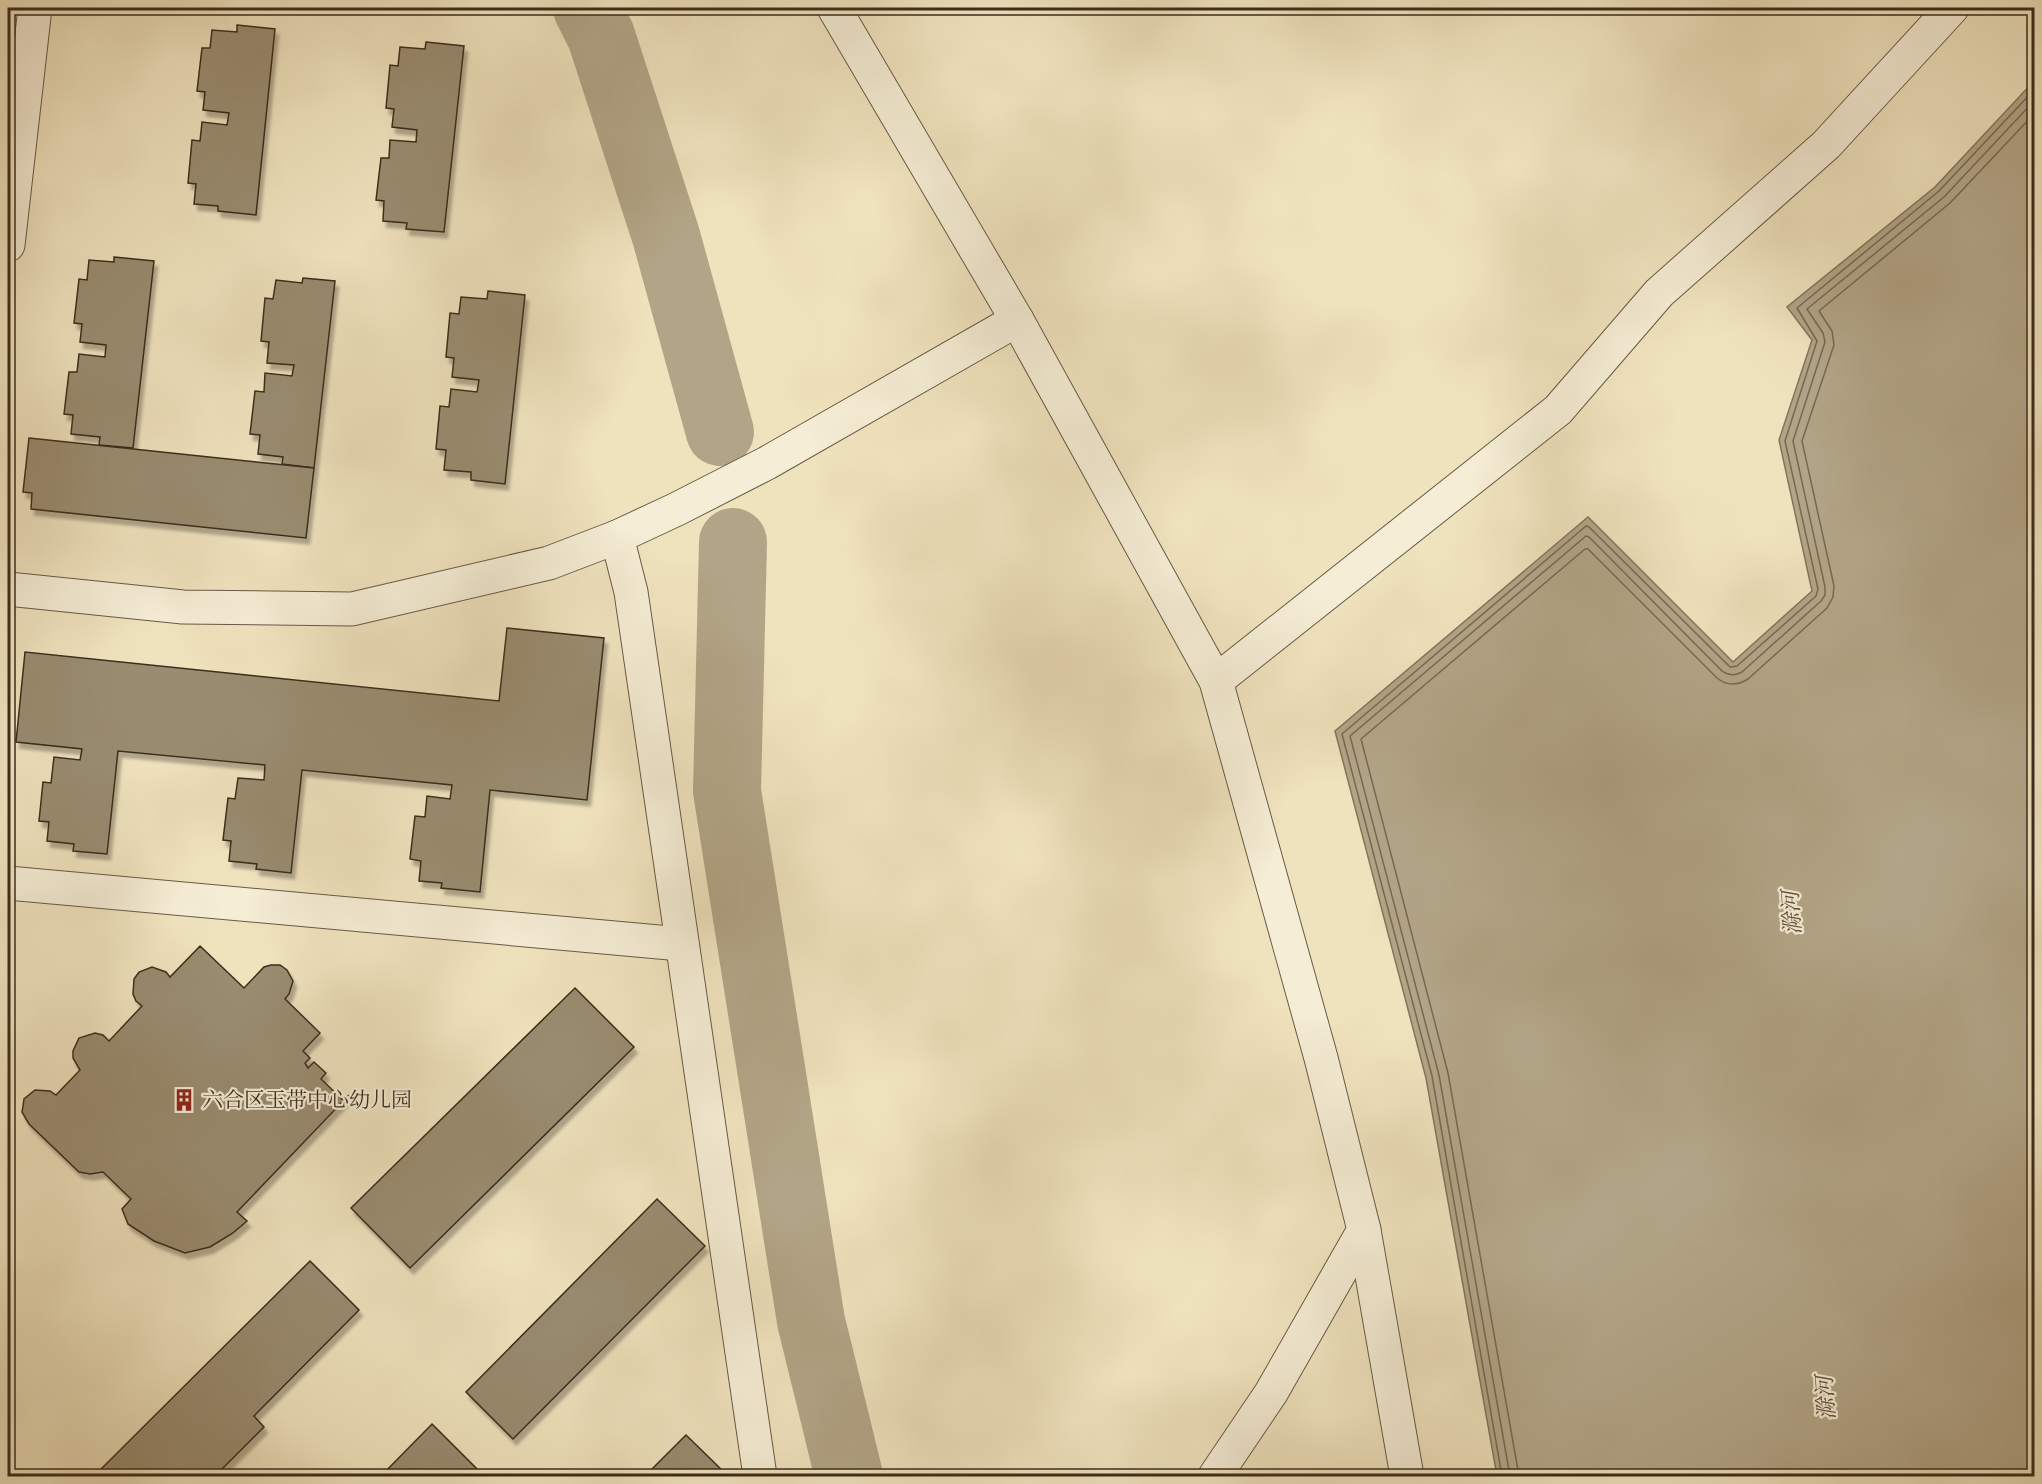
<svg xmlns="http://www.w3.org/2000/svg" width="2042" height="1484" font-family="'Libre Bodoni','Noto Serif SC',serif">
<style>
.water{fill:#b2a587;stroke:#82755c;stroke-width:1.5}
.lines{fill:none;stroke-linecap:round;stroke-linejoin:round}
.shore{stroke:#766952;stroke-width:1.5}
.river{stroke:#b2a587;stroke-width:68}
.building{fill:#998c70;stroke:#3b2d1c;stroke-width:1.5;filter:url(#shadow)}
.minor-casing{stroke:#685a44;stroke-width:35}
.tertiary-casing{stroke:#685a44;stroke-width:35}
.minor{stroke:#f5edd5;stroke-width:33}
.tertiary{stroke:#f5edd5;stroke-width:33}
.labels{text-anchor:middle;stroke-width:4.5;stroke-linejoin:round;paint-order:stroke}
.poi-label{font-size:21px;fill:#3b2d1c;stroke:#f5edd5;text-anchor:start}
.water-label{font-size:22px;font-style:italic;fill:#5f513c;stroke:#f5edd5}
</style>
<defs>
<filter id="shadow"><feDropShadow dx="3.5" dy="6" stdDeviation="1.5" flood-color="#0004"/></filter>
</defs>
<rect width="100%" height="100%" fill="#efe3be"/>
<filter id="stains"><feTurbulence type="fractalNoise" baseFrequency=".00333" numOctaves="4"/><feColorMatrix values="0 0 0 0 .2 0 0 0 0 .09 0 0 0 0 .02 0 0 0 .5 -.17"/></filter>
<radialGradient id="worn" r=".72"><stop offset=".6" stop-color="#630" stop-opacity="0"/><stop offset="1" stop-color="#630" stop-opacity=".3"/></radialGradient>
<polygon class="water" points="2034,81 2034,1476 1497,1476 1426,1078 1335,731 1588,517 1733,662 1812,591 1779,440 1812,340 1787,307 1935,187"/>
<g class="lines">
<g class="shore">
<polyline points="1502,1476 1432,1076 1342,734 1586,526 1589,527 1730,667 1737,666 1816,596 1818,589 1785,441 1817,341 1797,308 1939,191 2034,90"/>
<path d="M 1510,1476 L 1439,1075 L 1350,736 L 1586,536 L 1589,537 L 1722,671 C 1729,676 1735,676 1742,672 L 1821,601 L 1825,595 L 1825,587 L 1793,441 L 1825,342 L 1823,333 L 1807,309 L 1944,197 L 2034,101"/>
<path d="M 1519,1476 L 1448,1073 L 1361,739 L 1585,549 L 1588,549 L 1717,678 C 1727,686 1737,686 1748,679 L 1827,608 L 1833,597 L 1834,586 L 1802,441 L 1834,345 L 1832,331 L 1819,311 L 1950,203 L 2034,114"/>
</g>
<g class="river">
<polyline points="587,8 601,36 666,236 720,432"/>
<polyline points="733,542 727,791 811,1321 849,1476"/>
</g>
</g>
<g class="building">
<polygon points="237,25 275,29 256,215 218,211 218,206 194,204 196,184 188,183 192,140 200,141 202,122 227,125 229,113 203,110 205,92 197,91 202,48 210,48 212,30 237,32"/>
<polygon points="426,42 464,46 444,232 406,229 407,223 383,221 384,201 376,200 381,158 389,158 390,140 416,142 417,130 392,127 394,109 386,108 390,65 398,66 400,47 425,49"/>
<polygon points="114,257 154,261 133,448 99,445 100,437 71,434 73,415 64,414 69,372 77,372 79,354 105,357 106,345 80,342 82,324 74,323 79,279 87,280 89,260 114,262"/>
<polygon points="303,278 335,281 314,468 282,464 283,457 258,454 260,435 250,434 255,391 264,392 265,373 292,376 294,365 267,363 269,342 261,341 265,298 273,299 276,280 302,283"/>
<polygon points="488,291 525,295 505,484 471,480 471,472 444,470 446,450 436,449 440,406 449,407 451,389 477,392 479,380 452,377 454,358 446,357 450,313 459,314 461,297 487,299"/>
<polygon points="29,438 314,468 306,538 31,509 32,493 23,492"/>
<polygon points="507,628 604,638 587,800 490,790 480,892 441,888 442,883 419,881 421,861 410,859 415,816 425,817 427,796 450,799 452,785 302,770 291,873 256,869 257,864 229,861 231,841 223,840 228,798 235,799 238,778 264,780 265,765 118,751 107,854 73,851 74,844 47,841 49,822 39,821 43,782 51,783 54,757 80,760 82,749 16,742 25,652 499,701"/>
<polygon points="200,946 244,988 264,967 271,965 280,965 287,970 293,981 289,994 285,999 320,1033 303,1051 310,1058 305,1063 308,1068 314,1062 326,1073 321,1079 343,1100 349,1095 237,1212 247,1221 233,1233 210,1247 185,1253 154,1241 128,1224 122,1209 131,1199 103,1172 90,1174 79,1172 29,1124 22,1112 23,1106 24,1099 35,1090 50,1091 56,1095 80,1070 73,1058 73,1051 79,1038 95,1033 103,1035 109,1041 142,1006 136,1001 133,994 134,979 139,972 152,967 166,972 170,977"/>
<polygon points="575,988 634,1047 410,1268 351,1208"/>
<polygon points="657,1199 705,1246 513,1439 466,1392"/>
<polygon points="310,1261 359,1310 254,1416 264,1427 215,1476 94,1476"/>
<polygon points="432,1424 480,1472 475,1476 381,1476"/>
<polygon points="686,1435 728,1476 645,1476"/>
</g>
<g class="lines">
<g class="minor-casing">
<g id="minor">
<polyline points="8,245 35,8"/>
<polyline points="617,537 631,592 760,1476"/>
<polyline points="8,883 681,944"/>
<polyline points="1364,1230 1407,1476"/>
</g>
</g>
<g class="tertiary-casing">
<g id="tertiary">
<polyline points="834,8 1017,320 1216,681 1321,1058 1364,1230 1271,1393 1215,1476"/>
<polyline points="8,589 183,607 352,609 549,563 617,537 677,509 767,463 1017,320"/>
<polyline points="1216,681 1558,410 1659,293 1826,145 1952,8"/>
</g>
</g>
<use href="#minor" class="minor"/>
<use href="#tertiary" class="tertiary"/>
</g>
<defs>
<g id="building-bare" transform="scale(1.8)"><path d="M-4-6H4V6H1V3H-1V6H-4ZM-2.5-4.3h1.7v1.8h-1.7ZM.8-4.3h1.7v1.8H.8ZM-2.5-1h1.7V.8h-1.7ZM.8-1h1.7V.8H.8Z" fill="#8f2418" stroke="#f5edd5" stroke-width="2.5" paint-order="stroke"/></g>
</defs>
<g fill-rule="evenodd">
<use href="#building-bare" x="184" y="1100"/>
</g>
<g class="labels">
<g class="poi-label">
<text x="202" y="1107">六合区玉带中心幼儿园</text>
</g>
<g class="water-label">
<text transform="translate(1791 913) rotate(-94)" y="8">滁河</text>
<text transform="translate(1825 1398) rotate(-94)" y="8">滁河</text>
</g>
</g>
<rect width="2042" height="1484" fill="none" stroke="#efe3be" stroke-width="30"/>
<rect x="9" y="9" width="2024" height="1466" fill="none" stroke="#3b2d1c" stroke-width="3"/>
<rect x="15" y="15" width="2012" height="1454" fill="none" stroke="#3b2d1c" stroke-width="1.5"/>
<rect width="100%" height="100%" filter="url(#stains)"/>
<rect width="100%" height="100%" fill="url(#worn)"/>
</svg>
